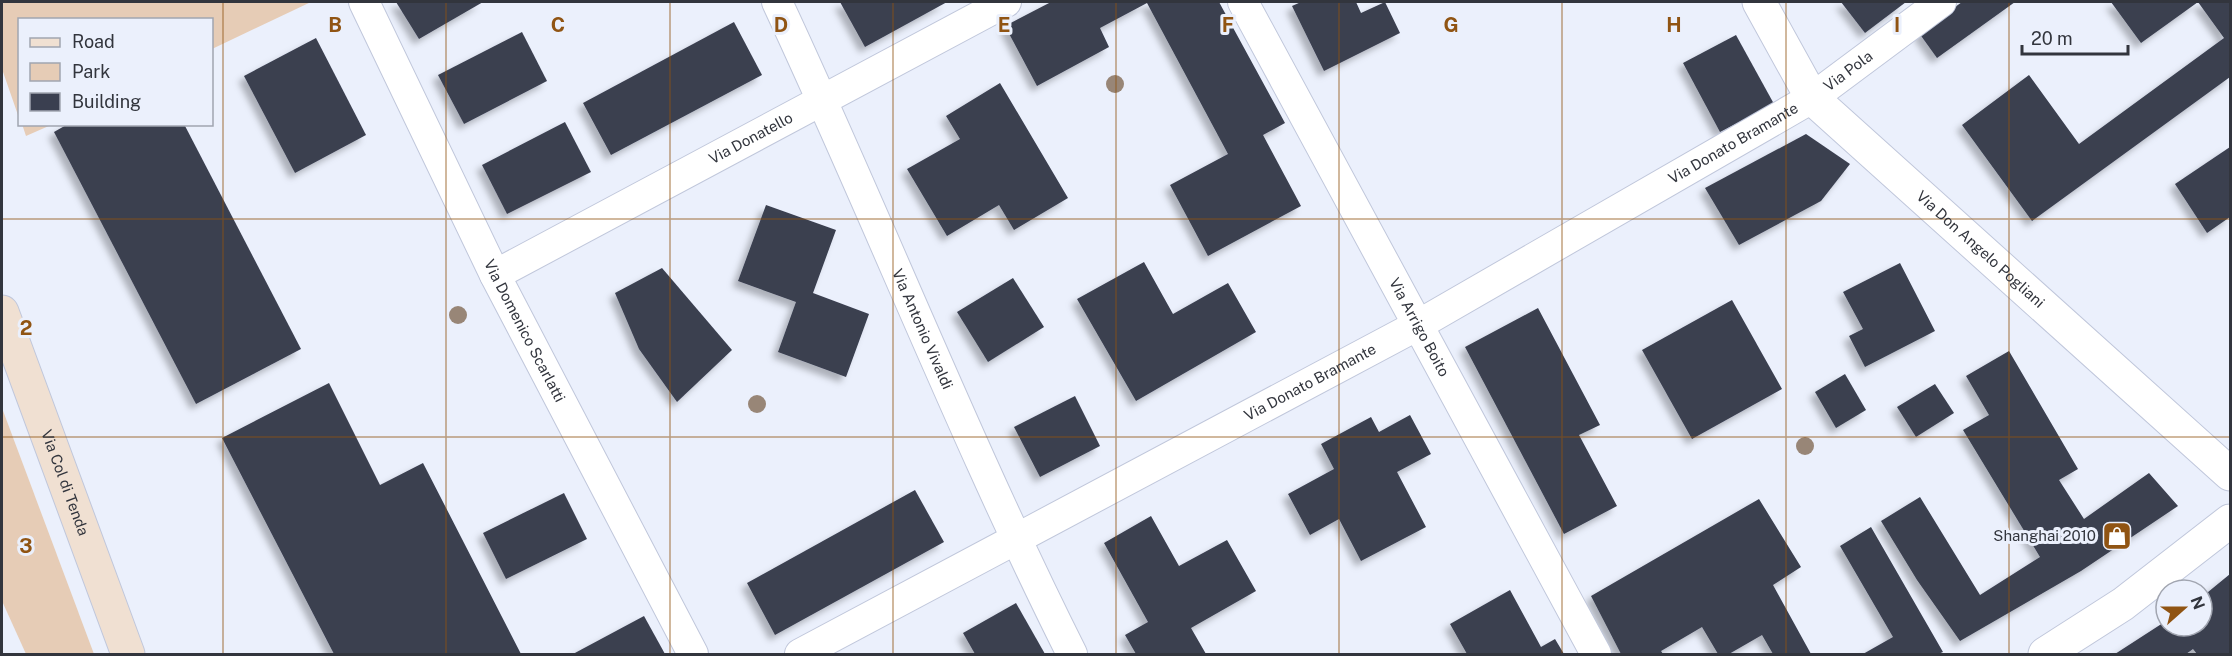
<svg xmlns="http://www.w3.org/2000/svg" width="2232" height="656" font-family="'Public Sans',sans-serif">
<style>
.green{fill:#e6ccb6}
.building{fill:#3a3f50;filter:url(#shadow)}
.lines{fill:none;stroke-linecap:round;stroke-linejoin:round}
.minor-casing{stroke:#c0c7db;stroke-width:32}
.tertiary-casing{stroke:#c0c7db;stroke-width:35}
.secondary-casing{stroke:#c0c7db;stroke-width:35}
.minor{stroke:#fff;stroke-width:30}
.tertiary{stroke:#fff;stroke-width:33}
.secondary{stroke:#f0e0d2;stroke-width:33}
.tree{fill:#988677}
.grid{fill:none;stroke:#905413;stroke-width:1.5;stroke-opacity:0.55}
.labels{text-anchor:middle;stroke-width:6;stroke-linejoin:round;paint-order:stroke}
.street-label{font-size:15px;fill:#32353d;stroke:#ebf0fc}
.poi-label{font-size:15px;fill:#32353d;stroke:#ebf0fc;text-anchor:end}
.grid-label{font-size:20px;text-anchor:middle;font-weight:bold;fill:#905413;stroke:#ebf0fc;stroke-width:6;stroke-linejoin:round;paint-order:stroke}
</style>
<defs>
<filter id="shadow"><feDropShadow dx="-5.5" dy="5.5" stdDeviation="3" flood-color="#0004"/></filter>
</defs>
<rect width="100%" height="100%" fill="#ebf0fc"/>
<g class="green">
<polygon points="2,2 311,2 212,49 212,20 20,20 19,118 2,69"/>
<polygon points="22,124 51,124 51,125 26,136"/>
<polygon points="2,408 94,654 26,654 2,601"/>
</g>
<g class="building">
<polygon points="396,2 483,2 419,39"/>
<polygon points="840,2 947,2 865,47"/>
<polygon points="1051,2 1219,2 1285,123 1263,135 1301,206 1208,256 1170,185 1228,154 1147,3 1100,28 1109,47 1037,86 1005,26"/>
<polygon points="1301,2 1356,2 1361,13 1385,2 1400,33 1324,71 1292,6"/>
<polygon points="1841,2 1906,2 1865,33"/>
<polygon points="1962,2 2015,2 1937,58 1919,33"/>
<polygon points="2111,2 2230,2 2230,77 2032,221 1962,125 2029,75 2079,144 2224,38 2198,2 2141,43"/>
<polygon points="734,22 762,75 611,155 583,103"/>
<polygon points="522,32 547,81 464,124 438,75"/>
<polygon points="1736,35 1774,104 1720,132 1683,63"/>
<polygon points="316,38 366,135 295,173 244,76"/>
<polygon points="1000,83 1068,198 1014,230 999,205 947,236 907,169 960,139 946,116"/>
<polygon points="565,122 591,172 507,214 482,165"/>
<polygon points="68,124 184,124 301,349 196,404 54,132"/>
<polygon points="1806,134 1850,164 1821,201 1739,245 1705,188"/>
<polygon points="2230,147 2230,217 2207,233 2175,184"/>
<polygon points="766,205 836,230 813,293 869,314 846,377 778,352 796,302 738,281"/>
<polygon points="1144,262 1173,314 1228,283 1256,332 1136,401 1077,299"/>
<polygon points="1900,263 1935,331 1865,367 1849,336 1863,329 1843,292"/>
<polygon points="662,268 732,350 677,402 639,349 615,293"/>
<polygon points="1013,278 1044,327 988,362 957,312"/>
<polygon points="1732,300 1782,389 1692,439 1642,350"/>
<polygon points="1538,308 1600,425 1579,435 1617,506 1564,534 1465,347"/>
<polygon points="2009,351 2078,469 2059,480 2084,519 2149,473 2178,506 2081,571 1960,641 1917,580 1881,521 1920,497 1980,595 2040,557 1963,430 1989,415 1966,376"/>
<polygon points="1845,374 1866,410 1836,428 1815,392"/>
<polygon points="329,383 380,485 423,463 521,654 334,654 222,438"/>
<polygon points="1935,384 1954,413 1916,437 1897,407"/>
<polygon points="1075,396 1100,446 1040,477 1014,427"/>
<polygon points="1410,415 1431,454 1397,472 1426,527 1361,561 1339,519 1310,535 1288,494 1334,469 1321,444 1371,417 1379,432"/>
<polygon points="915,490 944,542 775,635 747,583"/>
<polygon points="564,493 587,539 506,579 483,533"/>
<polygon points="1759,499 1801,567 1773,585 1811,654 1773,654 1762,635 1729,654 1718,654 1702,627 1661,651 1663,654 1621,654 1591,596"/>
<polygon points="1151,516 1179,566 1227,540 1256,591 1191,628 1206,654 1136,654 1125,635 1148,622 1104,543"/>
<polygon points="1871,527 1943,652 1938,654 1863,654 1893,637 1840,546"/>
<polygon points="2230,574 2230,654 2197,654 2193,649 2186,654 2115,654 2166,621 2166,626 2202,626 2202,597"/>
<polygon points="1510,590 1541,647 1555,639 1564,654 1467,654 1450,624"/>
<polygon points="1016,603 1045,654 975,654 963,633"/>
<polygon points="644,616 665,654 573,654"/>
</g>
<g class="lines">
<g class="minor-casing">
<g id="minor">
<path id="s1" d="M 364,2 L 495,275 L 693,654"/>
<path id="s2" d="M 777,2 C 878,218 965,441 1072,654"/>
<path id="s3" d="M 1243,2 L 1596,654"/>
<path id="s4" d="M 495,275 L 1006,2"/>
<path id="s5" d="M 800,654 L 1418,325 L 1812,98 L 1941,2"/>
</g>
</g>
<g class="tertiary-casing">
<g id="tertiary">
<path id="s6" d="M 1759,2 L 1812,98 L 2230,474"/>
<polyline points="2045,654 2123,604 2230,521"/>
</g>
</g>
<g class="secondary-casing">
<g id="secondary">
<path id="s7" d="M 2,312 L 128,654"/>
</g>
</g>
<use href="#minor" class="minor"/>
<use href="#tertiary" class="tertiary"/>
<use href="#secondary" class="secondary"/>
</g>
<g class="tree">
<circle cx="1115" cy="84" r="9"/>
<circle cx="458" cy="315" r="9"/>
<circle cx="757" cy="404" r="9"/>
<circle cx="1805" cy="446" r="9"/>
</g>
<path class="grid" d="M 223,2 L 223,654M 446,2 L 446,654M 670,2 L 670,654M 893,2 L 893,654M 1116,2 L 1116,654M 1339,2 L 1339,654M 1562,2 L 1562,654M 1786,2 L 1786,654M 2009,2 L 2009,654M 2,219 L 2230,219M 2,437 L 2230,437"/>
<defs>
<g id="shop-square" transform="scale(1.5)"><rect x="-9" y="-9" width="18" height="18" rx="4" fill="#905413" stroke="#ebf0fc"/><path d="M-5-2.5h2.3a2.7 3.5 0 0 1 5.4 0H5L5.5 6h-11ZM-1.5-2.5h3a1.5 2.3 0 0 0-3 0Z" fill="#fff"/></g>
</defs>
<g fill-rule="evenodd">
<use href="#shop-square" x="2117" y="536"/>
</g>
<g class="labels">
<g class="street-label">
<text dy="5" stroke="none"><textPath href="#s5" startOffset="1200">Via Pola</textPath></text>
<text dy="5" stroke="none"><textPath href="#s4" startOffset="290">Via Donatello</textPath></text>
<text dy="5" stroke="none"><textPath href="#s5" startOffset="1064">Via Donato Bramante</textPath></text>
<text dy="5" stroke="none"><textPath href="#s6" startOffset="336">Via Don Angelo Pogliani</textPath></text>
<text dy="5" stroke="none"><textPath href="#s3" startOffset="370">Via Arrigo Boito</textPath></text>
<text dy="5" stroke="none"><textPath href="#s2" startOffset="358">Via Antonio Vivaldi</textPath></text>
<text dy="5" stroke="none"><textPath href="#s1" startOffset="366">Via Domenico Scarlatti</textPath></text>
<text dy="5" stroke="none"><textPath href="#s5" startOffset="578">Via Donato Bramante</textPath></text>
<text dy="5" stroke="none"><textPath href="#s7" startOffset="182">Via Col di Tenda</textPath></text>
</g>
<g class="poi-label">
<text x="2096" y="541">Shanghai 2010</text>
</g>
</g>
<g class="grid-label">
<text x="335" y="32">B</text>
<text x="558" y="32">C</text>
<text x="781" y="32">D</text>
<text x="1004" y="32">E</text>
<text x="1228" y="32">F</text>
<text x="1451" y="32">G</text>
<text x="1674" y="32">H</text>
<text x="1897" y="32">I</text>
<text x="26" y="335">2</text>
<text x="26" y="553">3</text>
</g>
<rect width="2232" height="656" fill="none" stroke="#32353d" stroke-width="6"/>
<rect x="18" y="18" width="195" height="108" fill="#ebf0fc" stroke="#a1a5b0" stroke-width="1.5"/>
<rect x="30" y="38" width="30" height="9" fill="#f0e0d2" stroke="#a1a5b0" stroke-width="1.5"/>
<text x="72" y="48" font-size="18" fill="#32353d">Road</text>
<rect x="30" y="63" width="30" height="18" fill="#e6ccb6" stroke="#a1a5b0" stroke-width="1.5"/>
<text x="72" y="78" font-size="18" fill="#32353d">Park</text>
<rect x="30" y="93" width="30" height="18" fill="#3a3f50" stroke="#a1a5b0" stroke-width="1.5"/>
<text x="72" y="108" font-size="18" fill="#32353d">Building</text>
<g transform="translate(2184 608) rotate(69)"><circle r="28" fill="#ebf0fc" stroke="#a1a5b0" stroke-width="1.5"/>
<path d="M0-4.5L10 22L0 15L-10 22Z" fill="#905413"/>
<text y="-9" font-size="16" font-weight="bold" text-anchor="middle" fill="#32353d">N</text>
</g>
<path d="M2022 45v9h106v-9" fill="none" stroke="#32353d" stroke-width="3"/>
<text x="2031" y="45" font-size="18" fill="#32353d" stroke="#ebf0fc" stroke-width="4.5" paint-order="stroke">20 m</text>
</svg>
